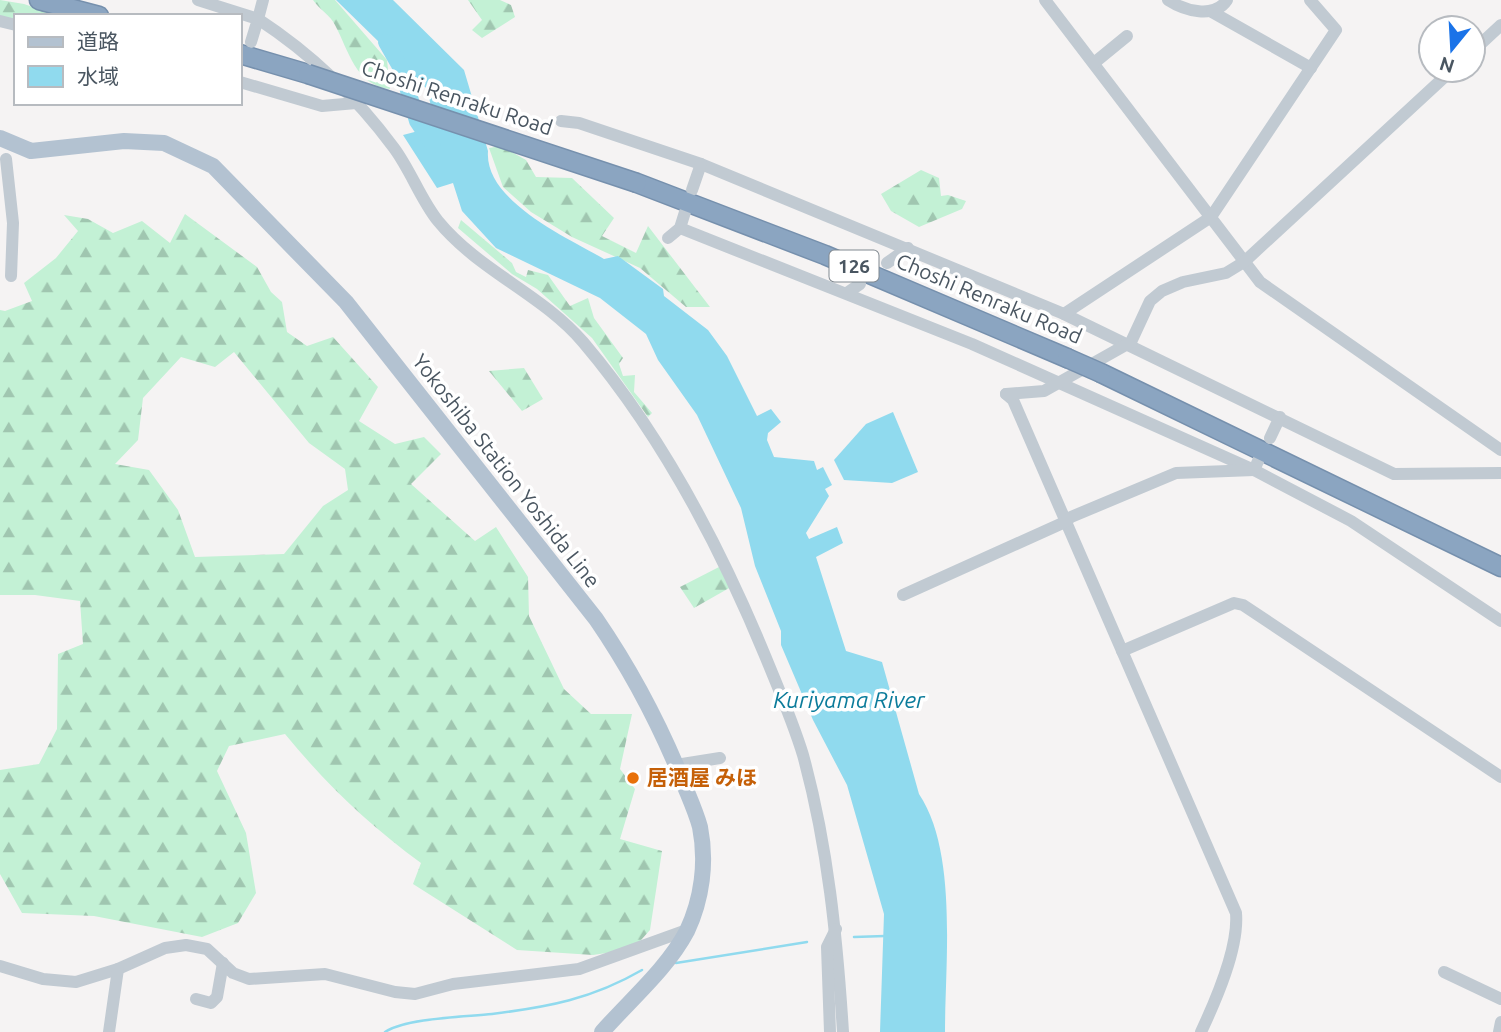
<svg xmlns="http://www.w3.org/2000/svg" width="1501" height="1032" font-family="Ubuntu,'Noto Sans JP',sans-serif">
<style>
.forest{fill:url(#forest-firs);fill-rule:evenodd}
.water{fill:#90daee}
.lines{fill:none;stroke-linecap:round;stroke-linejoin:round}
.stream{stroke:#90daee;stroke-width:2.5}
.river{stroke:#90daee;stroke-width:16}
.highway-casing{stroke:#7690ad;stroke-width:21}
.minor{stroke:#c1cad2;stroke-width:12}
.major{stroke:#b3c2d1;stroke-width:16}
.highway{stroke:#8ba5c1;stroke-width:18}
.highway-bridge-casing{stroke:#7690ad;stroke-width:21;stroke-linecap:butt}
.highway-bridge{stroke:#8ba5c1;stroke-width:18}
.food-dot{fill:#e8710a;stroke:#fff;stroke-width:2.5}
.labels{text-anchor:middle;stroke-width:7;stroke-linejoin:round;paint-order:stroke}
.shield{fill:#fff;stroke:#808990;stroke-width:2}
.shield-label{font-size:19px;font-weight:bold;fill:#4a5661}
.street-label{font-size:21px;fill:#4a5661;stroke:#fff}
.food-label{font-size:21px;font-weight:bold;fill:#c56008;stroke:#fff;text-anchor:start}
.water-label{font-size:23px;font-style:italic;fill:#0c7c9b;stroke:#fff}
</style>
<defs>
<pattern id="forest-firs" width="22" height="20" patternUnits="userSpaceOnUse" patternTransform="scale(1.75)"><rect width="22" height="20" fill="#c3f1d5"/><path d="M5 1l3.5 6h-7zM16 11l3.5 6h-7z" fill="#a0c6b0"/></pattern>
</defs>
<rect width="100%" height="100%" fill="#f5f3f3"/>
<g class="forest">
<polygon points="0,0 24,4 59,16 16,16 16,21 0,17"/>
<path d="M 313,0 L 335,0 L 387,60 L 390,89 C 355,85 349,51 335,25 C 331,16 319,9 313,0 Z"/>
<polygon points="468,0 500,0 511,5 515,17 482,38 472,30 482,20"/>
<polygon points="501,146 526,160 536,177 572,178 614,218 602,236 636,253 648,226 710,307 686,307 640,268 572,237 531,212 503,187 489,148"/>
<polygon points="921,170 939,178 941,196 948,195 966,201 962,209 919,227 891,211 881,194"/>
<path d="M 185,214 L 257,267 L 271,292 L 282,302 L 287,332 L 307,346 L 333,337 L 378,387 L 359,421 L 395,444 L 424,437 L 441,454 L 411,484 L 475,541 L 496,527 L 528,577 L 529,616 L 564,689 L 591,714 L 632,714 L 620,769 L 635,789 L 620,839 L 662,851 L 650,930 L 633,949 L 593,955 L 517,950 L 413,884 L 421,863 C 369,825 326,784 285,734 L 229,746 L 217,771 L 246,833 L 256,893 L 238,923 L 202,937 L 94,916 L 22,913 L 0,874 L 0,770 L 39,764 L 57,729 L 58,654 L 83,644 L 80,601 L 35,595 L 0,595 L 0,310 L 5,311 L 32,301 L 24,283 L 56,258 L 78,231 L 64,215 L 88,219 L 113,233 L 142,221 L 170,243 ZM 234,352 L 309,443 L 345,469 L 348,490 L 323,506 L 284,554 L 195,557 L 178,510 L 149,470 L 115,464 L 138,440 L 143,398 L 181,357 L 215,367 Z"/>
<polygon points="461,220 512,263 516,272 526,277 528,270 548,275 570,306 588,298 594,318 623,358 619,364 623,376 635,375 634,392 652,413 648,417 592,338 537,289 512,274 458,228"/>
<polygon points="524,368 543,399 522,411 489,371"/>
<polygon points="719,567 731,587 694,608 680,587"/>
</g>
<g class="water">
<path d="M 336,0 L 393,0 L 464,70 L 488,151 C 484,201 568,238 604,259 L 618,256 L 663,289 L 664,296 L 708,330 L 727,356 L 757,416 L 771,409 L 781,422 L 768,433 L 767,440 L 774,457 L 814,461 L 817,470 L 823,467 L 832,485 L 825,489 L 829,496 L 806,533 L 809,539 L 837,527 L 843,543 L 816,557 L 846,651 L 882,662 L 919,794 C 958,852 945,963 945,1032 L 880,1032 L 884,914 L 847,785 L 813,720 L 781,645 L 781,631 L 755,566 L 741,508 L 697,415 L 658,360 L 646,334 L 600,298 L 496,248 L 462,211 L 453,183 L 437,188 L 403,135 L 426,129 L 433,115 L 427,89 Z"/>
<polygon points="893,412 918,472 892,483 844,480 834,460 866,424"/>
</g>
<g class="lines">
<g class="stream">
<polyline points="854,937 885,936"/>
<polyline points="676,963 807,942"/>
<path d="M 385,1032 C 407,1018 464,1017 492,1014 C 548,1007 592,999 642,970"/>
</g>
<polyline class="river" points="386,42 402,70 417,121 433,145"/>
<g class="highway-casing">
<g id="highway">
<polyline points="39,0 99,16"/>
<polyline points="240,54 308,74"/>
<polyline points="637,183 825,255 1067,358"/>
<polyline points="1101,373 1501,567"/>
</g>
</g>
<g class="minor">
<polyline points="198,0 258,19 251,42"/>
<path d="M 263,0 L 258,19 C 310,53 357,98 394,148 C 411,171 421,200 438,221 C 479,271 542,294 583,342 C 662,435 720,546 766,658 C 779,690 793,722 803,755 C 828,846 837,938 843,1032"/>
<polyline points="1045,0 1260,282 1501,450"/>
<path d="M 1168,0 C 1185,11 1214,19 1227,0"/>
<polyline points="1212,12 1311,68"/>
<polyline points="0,21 16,25"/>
<polyline points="1473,51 1501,25"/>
<polyline points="1094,63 1127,36"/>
<polyline points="240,82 322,106 356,103"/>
<polyline points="561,121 579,123 701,164 1064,314 1394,474 1501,473"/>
<polyline points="6,159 13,223 11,276"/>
<polyline points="692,190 701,164"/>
<polyline points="680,228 972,344 1254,470 1351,521 1501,621"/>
<polyline points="668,238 680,228 685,212"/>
<polyline points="887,263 908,248"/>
<polyline points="847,293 860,284"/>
<polyline points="1064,314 1211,217 1336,30 1310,0"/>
<path d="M 1006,394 L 1013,400 L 1236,913 C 1239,948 1216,1000 1201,1032"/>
<polyline points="1006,394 1044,391 1131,342 1150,301 1162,291 1183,282 1226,273 1244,262 1452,70"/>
<polyline points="1270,438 1280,417"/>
<polyline points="903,595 1065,522 1071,517 1176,473 1254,470 1259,459"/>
<polyline points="1122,651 1234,603 1243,605 1501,777"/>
<polyline points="676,765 720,758"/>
<polyline points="0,966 43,979 76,982 118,969 165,948 186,945 207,949 233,973 249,979 325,974 395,992 415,994 453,984 579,969 687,930"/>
<polyline points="1444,972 1501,999"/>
<polyline points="196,999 211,1003 217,997 223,963"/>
<polyline points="109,1032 118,969"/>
<polyline points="830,1032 827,947 836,929"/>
<polyline points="1499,1032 1501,1022"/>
</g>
<path class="major" d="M 0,138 L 31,151 L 124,141 L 164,143 L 213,166 L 346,302 L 596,619 C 631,670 660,725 683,782 C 689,797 696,812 700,827 C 707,862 702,899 687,931 C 667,969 630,1000 602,1032"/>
<use href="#highway" class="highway"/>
<g class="highway-bridge-casing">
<g id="highway-bridge">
<polyline points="308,74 637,183"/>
<polyline points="1067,358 1101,373"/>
</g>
</g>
<use href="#highway-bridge" class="highway-bridge"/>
</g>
<circle class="food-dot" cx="633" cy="778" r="7"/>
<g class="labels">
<rect class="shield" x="829.5" y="250.5" width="49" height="31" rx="5"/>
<g class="shield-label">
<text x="854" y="273">126</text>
</g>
<g class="street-label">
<text transform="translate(457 98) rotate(18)" y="7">Choshi Renraku Road</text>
<text transform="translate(989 299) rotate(23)" y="7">Choshi Renraku Road</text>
<text transform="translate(506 471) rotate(52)" y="7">Yokoshiba Station Yoshida Line</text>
</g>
<g class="food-label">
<text x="647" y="785">居酒屋 みほ</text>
</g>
<g class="water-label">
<text x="849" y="708">Kuriyama River</text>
</g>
</g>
<rect x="14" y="14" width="228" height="91" fill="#ffffff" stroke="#b7bbc0" stroke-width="2"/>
<rect x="28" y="37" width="35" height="10" fill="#b3c2d1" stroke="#b7bbc0" stroke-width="2"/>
<text x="77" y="49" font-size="21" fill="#4a5661">道路</text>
<rect x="28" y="66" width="35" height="21" fill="#90daee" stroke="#b7bbc0" stroke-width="2"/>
<text x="77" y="84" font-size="21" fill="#4a5661">水域</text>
<g transform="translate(1452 49) rotate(198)"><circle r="33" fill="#ffffff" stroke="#b7bbc0" stroke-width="2"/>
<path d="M0-5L12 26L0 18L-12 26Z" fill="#1a73e8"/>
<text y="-10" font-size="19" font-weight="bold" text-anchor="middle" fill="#4a5661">N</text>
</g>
</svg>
